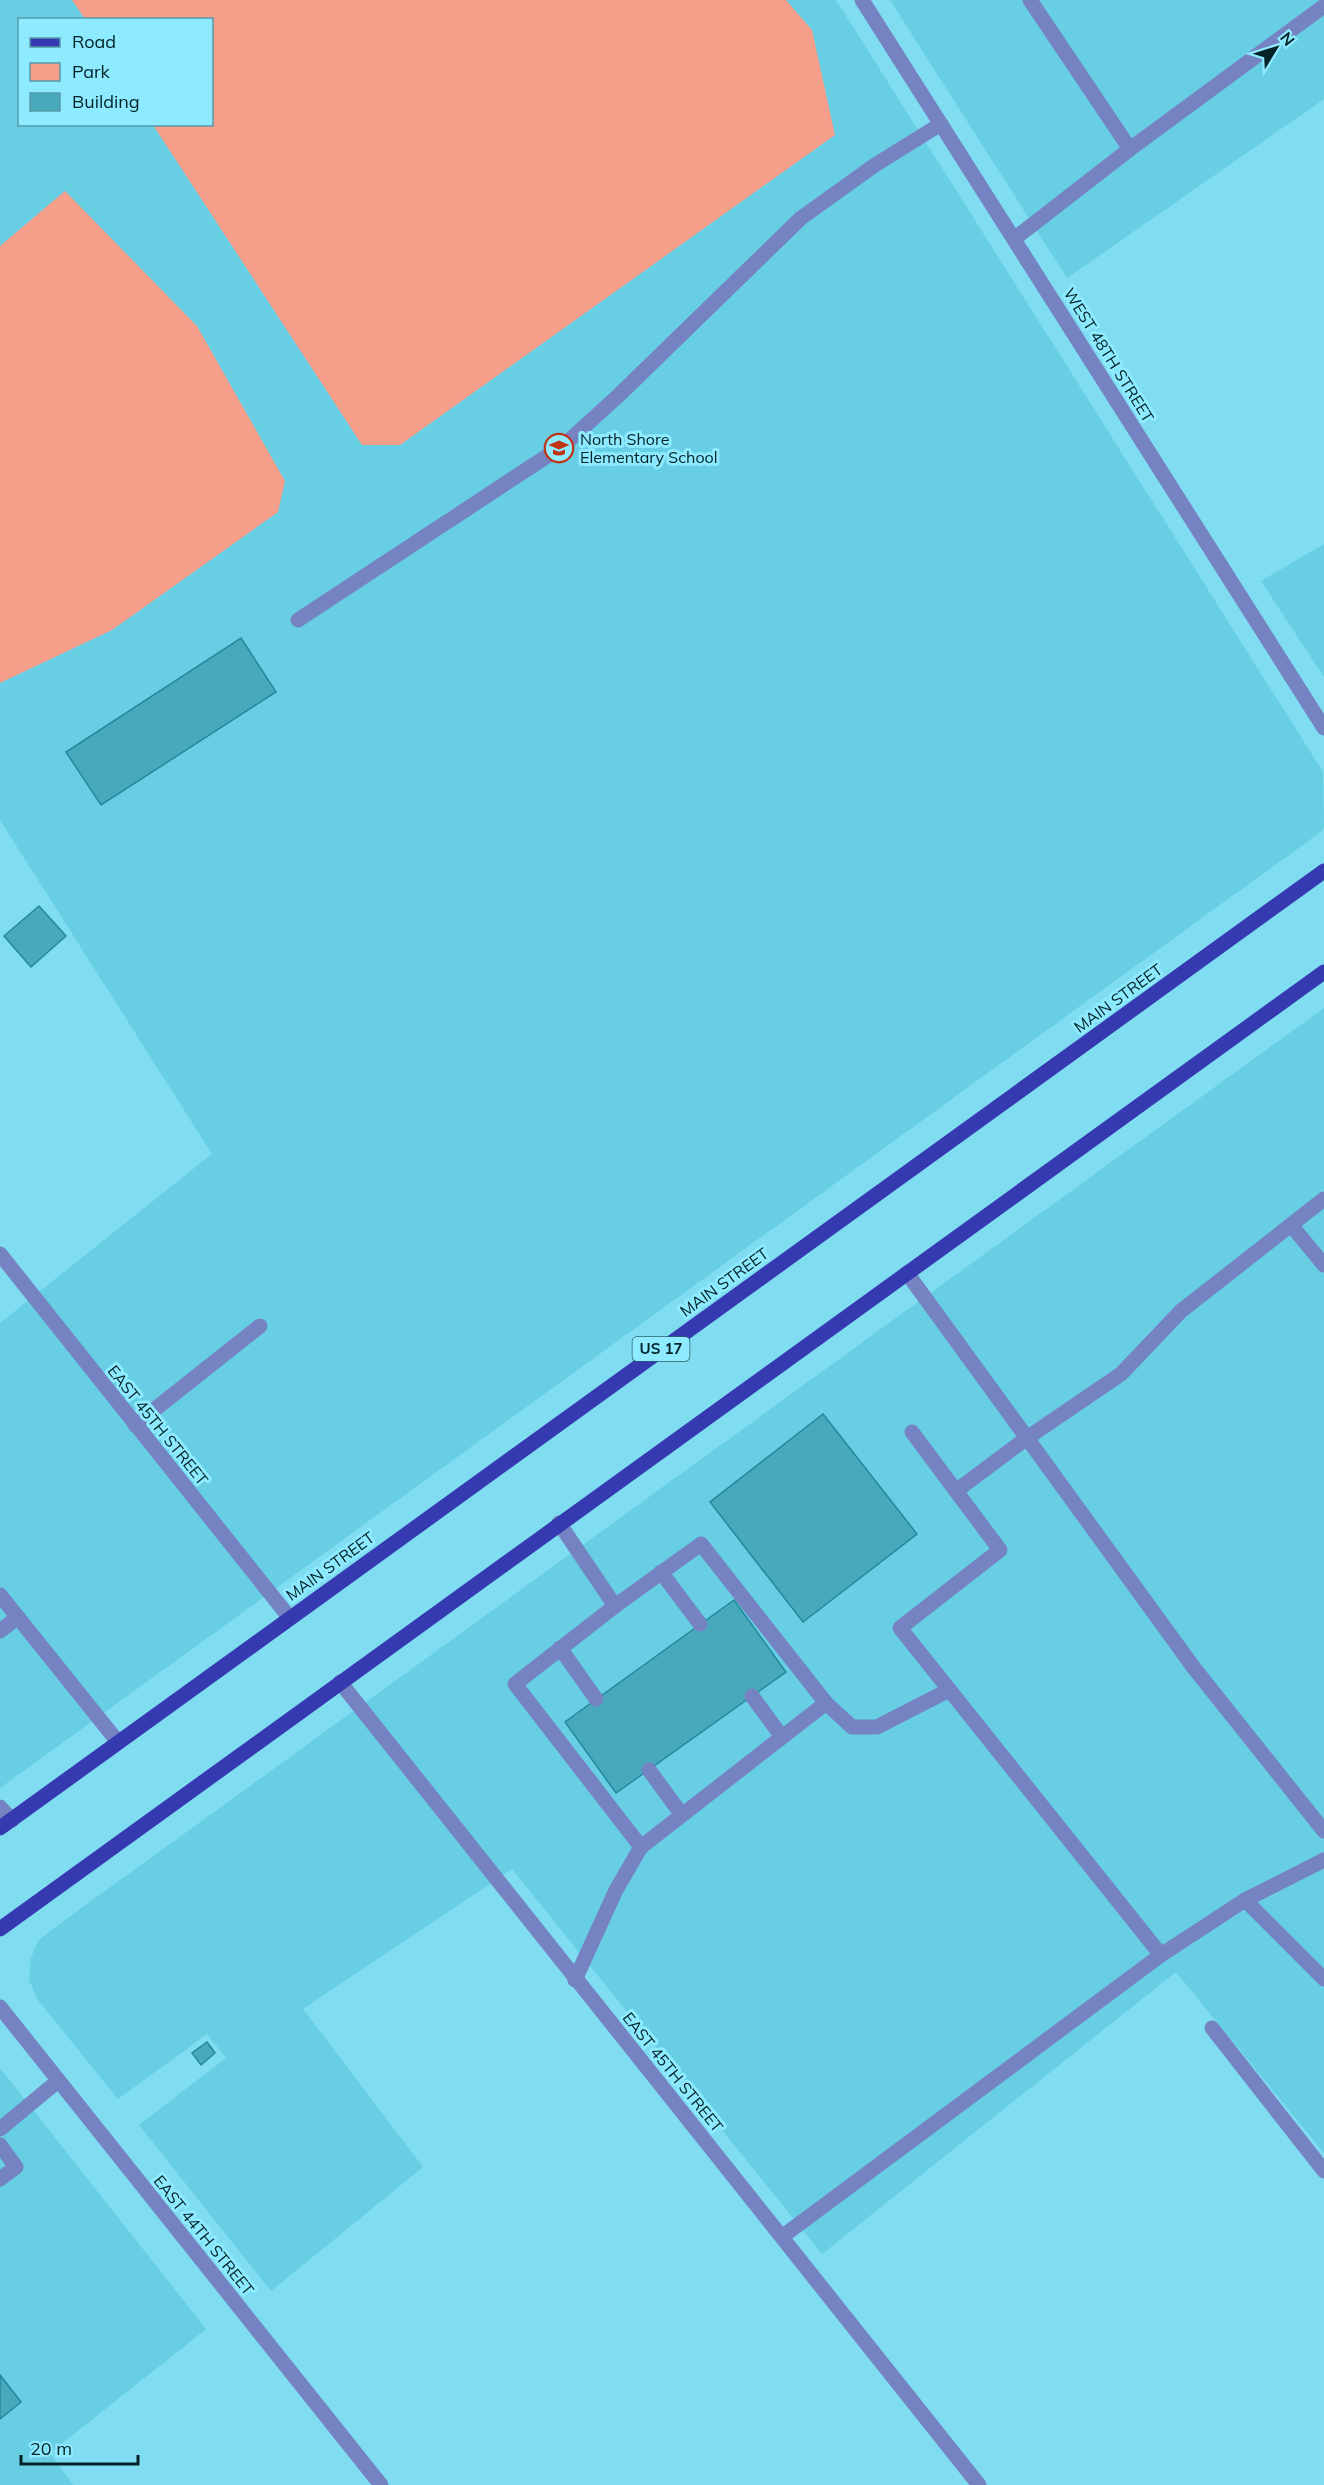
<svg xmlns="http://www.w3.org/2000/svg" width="1324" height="2485" font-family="Mulish,sans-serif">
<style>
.built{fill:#67cee4;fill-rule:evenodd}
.green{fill:#f59f8b}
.building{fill:#48a9bd;stroke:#23899d;stroke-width:1.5}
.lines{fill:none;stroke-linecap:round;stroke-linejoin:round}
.service{stroke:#7583c3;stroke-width:15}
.minor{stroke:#7583c3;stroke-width:15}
.tertiary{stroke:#7583c3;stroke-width:15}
.primary{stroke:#363ab1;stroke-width:15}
.labels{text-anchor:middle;stroke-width:6;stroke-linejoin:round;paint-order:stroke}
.shield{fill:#8deaff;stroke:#2d5f69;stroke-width:1.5}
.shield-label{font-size:15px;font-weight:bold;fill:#042329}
.street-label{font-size:16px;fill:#042329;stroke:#8deaff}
.poi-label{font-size:16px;fill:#042329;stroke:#8deaff;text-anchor:start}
</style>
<rect width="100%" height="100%" fill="#7fdcf1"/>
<g class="built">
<path d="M 0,0 L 836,0 L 1323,772 L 1324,826 L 1322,831 L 0,1788 L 0,1323 L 212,1154 L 0,820 ZM 20,20 L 212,20 L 212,124 L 20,124 Z"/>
<polygon points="890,0 1324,0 1324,99 1067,278"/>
<polygon points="1324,544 1324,677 1261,581"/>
<polygon points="1324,1008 1324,2153 1176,1972 822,2254 512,1869 303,2009 423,2167 271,2291 139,2125 226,2058 207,2034 118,2099 38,2000 29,1980 31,1958 38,1941 54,1928"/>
<polygon points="0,2068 206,2329 50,2453 73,2485 0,2485"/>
</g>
<g class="green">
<polygon points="72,0 786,0 812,30 835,135 400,445 362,445 153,125 212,124 212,20 85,19"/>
<polygon points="65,191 197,326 285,481 278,512 112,630 0,683 0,246"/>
</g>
<g class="building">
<polygon points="241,638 276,692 101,805 66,752"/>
<polygon points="39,906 66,936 31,967 4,936"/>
<polygon points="823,1414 917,1534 803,1622 710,1502"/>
<polygon points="734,1600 786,1672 616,1793 565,1722"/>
<polygon points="207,2042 215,2053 201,2065 192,2053"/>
<polygon points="0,2375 21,2402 0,2419"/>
</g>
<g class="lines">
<g class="service">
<polyline points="1030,0 1130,149"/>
<polyline points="1014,239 1130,149 1324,6"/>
<polyline points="298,620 564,445 618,396 801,218 875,165 941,124"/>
<polyline points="1291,1225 1324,1265"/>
<polyline points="907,1273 1027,1438 1121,1374 1181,1311 1324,1199"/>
<polyline points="135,1425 260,1326"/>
<polyline points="912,1432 1000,1550 900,1628 1161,1955"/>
<polyline points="956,1491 1027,1438 1194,1668 1324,1831"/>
<polyline points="559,1523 615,1606 701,1544 826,1703 641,1847 616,1890 575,1980"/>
<polyline points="661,1572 700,1624"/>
<polyline points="0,1595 118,1742"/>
<polyline points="615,1606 515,1684 641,1847"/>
<polyline points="0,1631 18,1617"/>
<polyline points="560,1648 596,1699"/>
<polyline points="752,1696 782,1737"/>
<polyline points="826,1703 852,1727 877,1727 949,1690"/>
<polyline points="649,1770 682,1815"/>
<polyline points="0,1807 12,1820"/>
<polyline points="1245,1900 1324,1860"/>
<polyline points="0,2129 58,2081"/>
<polyline points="0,2145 16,2167 0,2179"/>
<polyline points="783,2236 1161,1955 1245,1900 1324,1979"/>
</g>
<g class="minor">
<polyline points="0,1254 289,1617"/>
<polyline points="340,1682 979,2485"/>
<polyline points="1212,2028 1324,2171"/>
</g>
<g class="tertiary">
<polyline points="862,0 1324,728"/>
<polyline points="0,2007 381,2485"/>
</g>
<g class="primary">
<polyline points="0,1828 1324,871"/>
<polyline points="0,1929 1324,972"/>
</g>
</g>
<defs>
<g id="school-ring" transform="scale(1.5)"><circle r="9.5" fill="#8deaff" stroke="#c03515" stroke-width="1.5"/><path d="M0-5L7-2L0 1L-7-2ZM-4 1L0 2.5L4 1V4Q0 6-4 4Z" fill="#c03515"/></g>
</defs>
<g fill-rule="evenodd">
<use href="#school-ring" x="559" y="448"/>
</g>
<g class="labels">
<rect class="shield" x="632.5" y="1337" width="57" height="24" rx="4.5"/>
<g class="shield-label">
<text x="661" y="1354">US 17</text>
</g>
<g class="street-label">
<text transform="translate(1109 355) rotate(58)" y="6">WEST 48TH STREET</text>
<text transform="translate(1118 998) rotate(-36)" y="6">MAIN STREET</text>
<text transform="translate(724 1282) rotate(-36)" y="6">MAIN STREET</text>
<text transform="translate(158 1425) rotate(51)" y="6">EAST 45TH STREET</text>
<text transform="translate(330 1566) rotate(-36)" y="6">MAIN STREET</text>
<text transform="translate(673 2072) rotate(51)" y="6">EAST 45TH STREET</text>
<text transform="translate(204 2235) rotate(51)" y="6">EAST 44TH STREET</text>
</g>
<g class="poi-label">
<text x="580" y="445">North Shore<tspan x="580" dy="18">Elementary School</tspan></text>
</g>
</g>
<rect x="18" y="18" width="195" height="108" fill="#8deaff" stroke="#569aa9" stroke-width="1.5"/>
<rect x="30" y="38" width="30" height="9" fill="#363ab1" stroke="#569aa9" stroke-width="1.5"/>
<text x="72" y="48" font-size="18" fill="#042329">Road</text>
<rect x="30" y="63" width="30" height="18" fill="#f59f8b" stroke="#569aa9" stroke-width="1.5"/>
<text x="72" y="78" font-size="18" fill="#042329">Park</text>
<rect x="30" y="93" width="30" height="18" fill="#48a9bd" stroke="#569aa9" stroke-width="1.5"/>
<text x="72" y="108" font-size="18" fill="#042329">Building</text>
<g transform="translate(1276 48) rotate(52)" stroke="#8deaff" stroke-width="4.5" paint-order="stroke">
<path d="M0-4.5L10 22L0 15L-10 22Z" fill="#042329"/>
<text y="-9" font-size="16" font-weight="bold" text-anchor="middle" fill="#042329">N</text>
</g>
<path d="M21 2455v9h117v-9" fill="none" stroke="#042329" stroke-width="3"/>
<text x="30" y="2455" font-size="18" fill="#042329" stroke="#8deaff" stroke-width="4.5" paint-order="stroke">20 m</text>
</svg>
